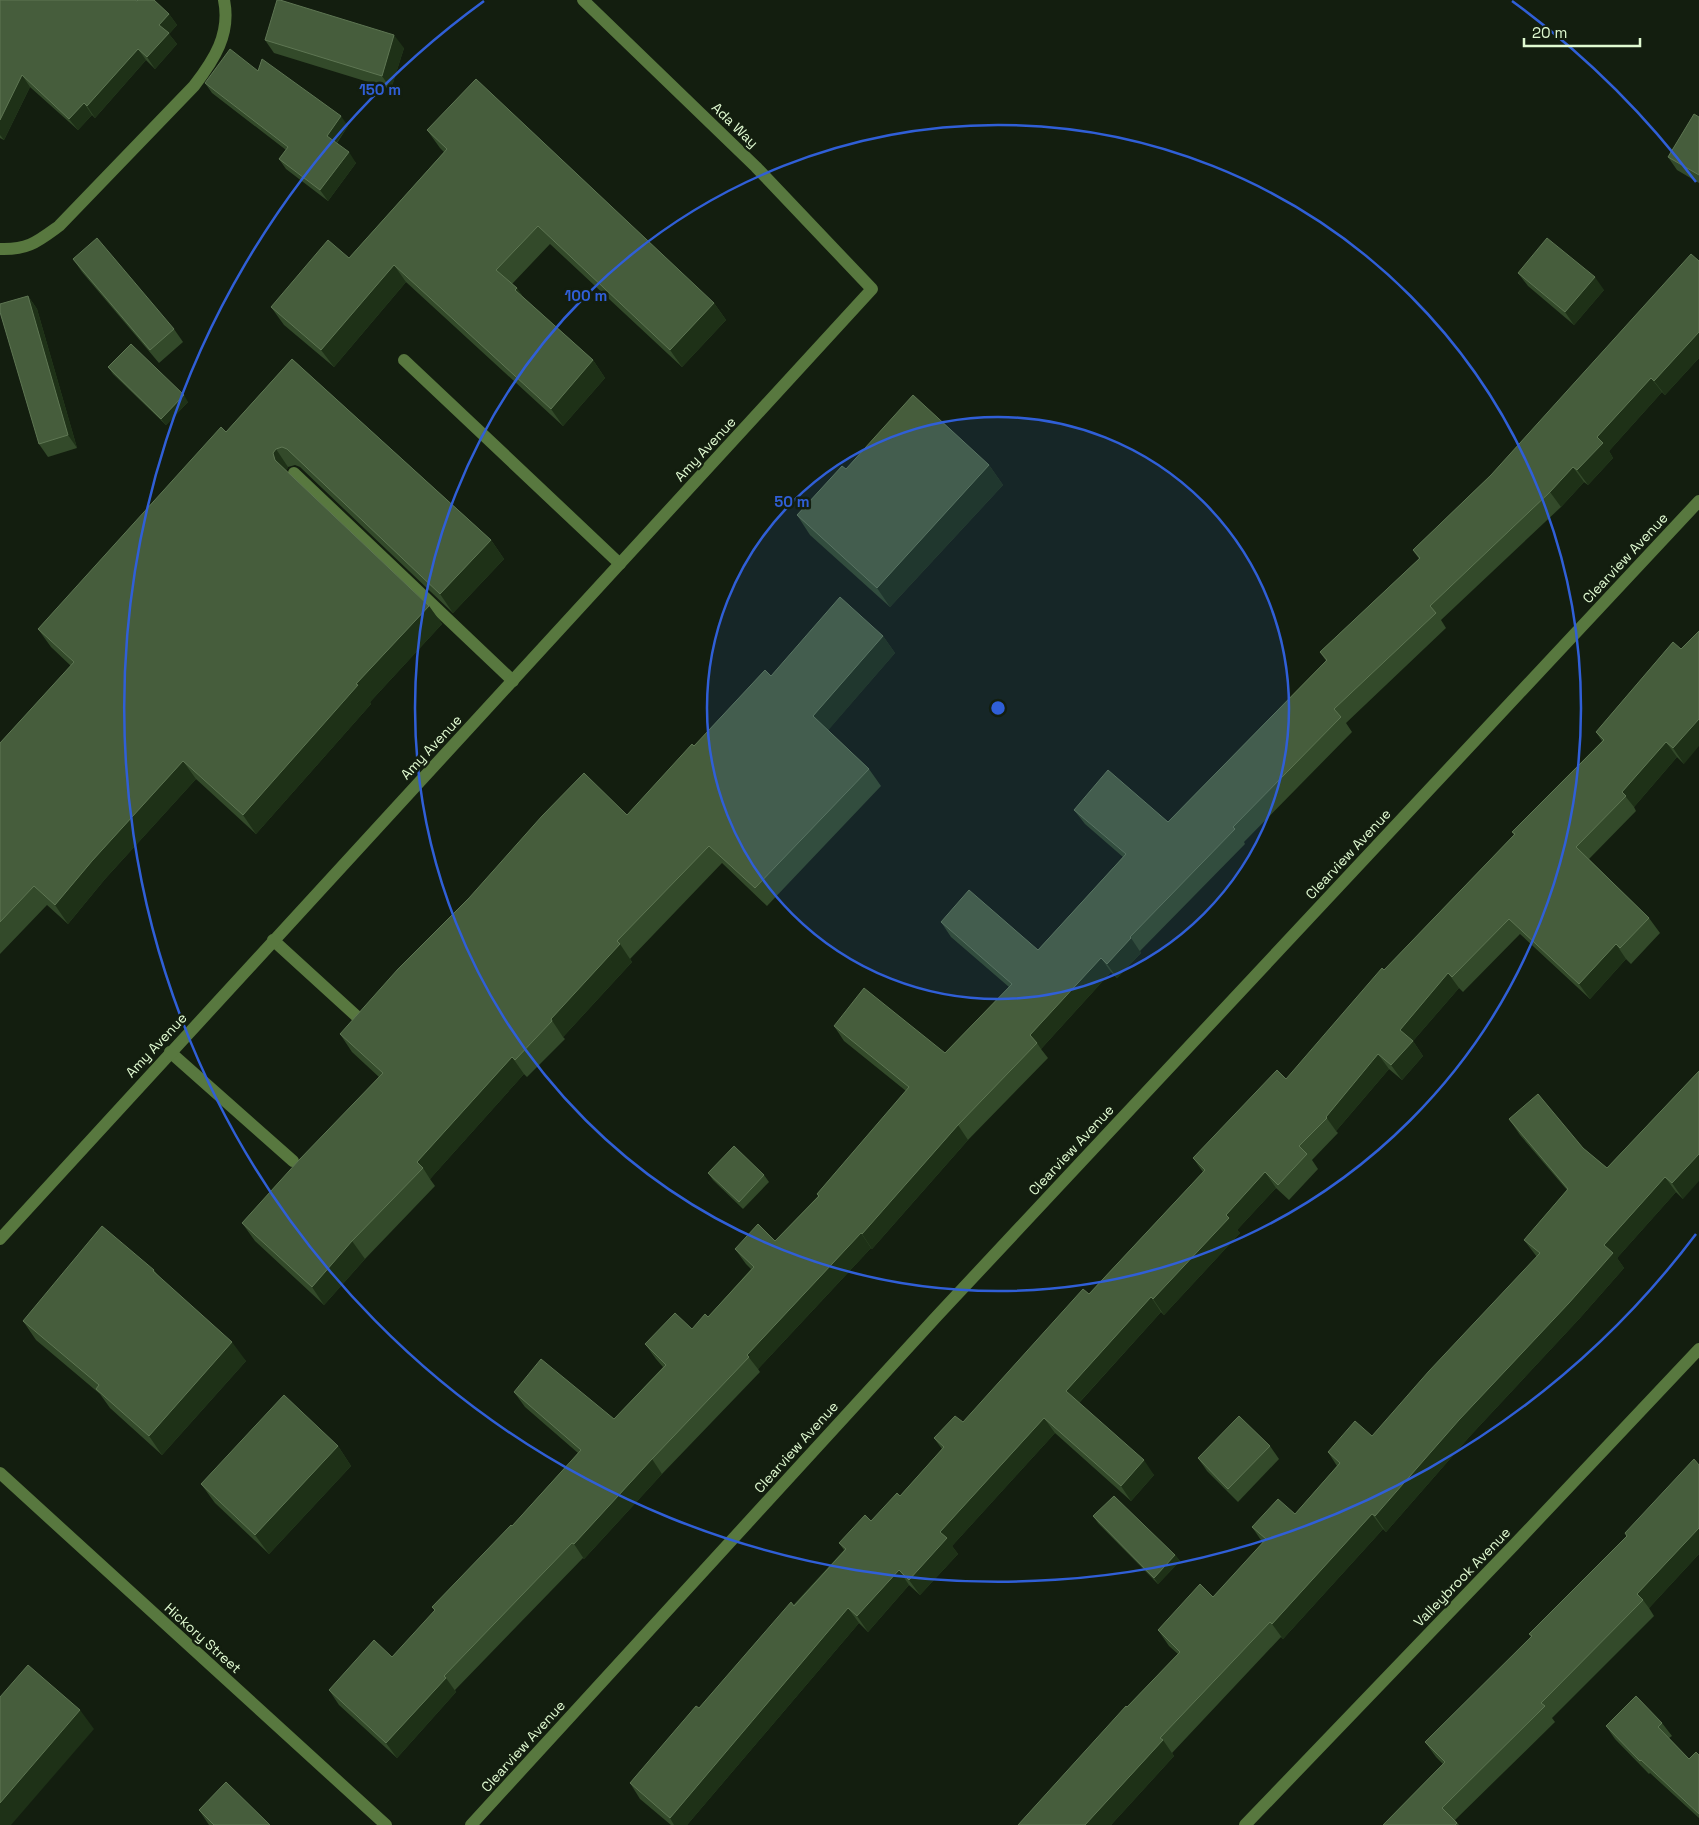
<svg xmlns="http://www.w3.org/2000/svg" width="1699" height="1825" font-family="'Space Grotesk',sans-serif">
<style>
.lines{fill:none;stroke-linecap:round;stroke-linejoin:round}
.minor{stroke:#58783f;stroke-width:12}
.wall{fill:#334a2a}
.shaded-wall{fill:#1e3117}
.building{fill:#465d3c;stroke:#5e7653}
.ring{fill:none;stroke:#305fd7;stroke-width:2.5}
.labels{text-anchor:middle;stroke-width:5;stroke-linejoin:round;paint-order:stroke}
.street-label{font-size:14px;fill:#e0fad1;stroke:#131e0f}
.centre{fill:#305fd7;stroke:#131e0f;stroke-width:2.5}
.ring-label{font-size:15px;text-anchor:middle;font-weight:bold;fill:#305fd7;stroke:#131e0f;stroke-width:5;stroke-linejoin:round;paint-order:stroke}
</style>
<rect width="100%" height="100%" fill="#131e0f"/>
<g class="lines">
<g class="minor">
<path d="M 0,249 C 28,250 37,242 59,226 L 194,86 C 214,60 231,34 224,0"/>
<polyline points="404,360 620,564"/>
<polyline points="294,473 513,681"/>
<polyline points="273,940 364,1023"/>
<polyline points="170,1052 293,1161"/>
<polyline points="0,1239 872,289 756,167 583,0"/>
<polyline points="0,1473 386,1825"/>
<polyline points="471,1825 937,1316 1699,501"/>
<polyline points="1245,1825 1514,1545 1699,1349"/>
</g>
</g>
<g class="wall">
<polygon points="0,0 169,14 177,25 169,34 177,44 155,69 146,60 95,118 92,115 78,130 30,87 4,140 0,138"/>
<polygon points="265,40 404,48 391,89 274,53"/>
<polygon points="258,71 348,126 337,143 356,163 328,201 286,169 279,159 286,150 212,93 205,83"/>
<polygon points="1699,117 1699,183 1677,170 1668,157"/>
<polygon points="427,130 714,303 726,320 682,367 550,244 512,284 517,288 523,297 593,360 605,378 563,426 406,282 334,367 284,325 271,307 349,258 444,152 440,148"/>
<polygon points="73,259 174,329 183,342 159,363 82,272"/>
<polygon points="1699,261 1699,358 1665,395 1662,392 1609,451 1613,458 1588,485 1584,482 1561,507 1441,620 1446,628 1346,723 1352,732 1244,842 1245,844 1140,951 1141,953 1117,978 1111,972 1041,1049 1048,1058 968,1140 872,1249 871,1248 758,1369 760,1372 662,1474 584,1559 583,1558 455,1690 456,1692 397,1758 339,1705 329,1690 392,1657 435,1611 432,1607 512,1526 578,1453 525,1407 514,1392 614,1419 663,1367 656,1359 645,1344 692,1329 708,1317 751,1269 746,1264 735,1249 775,1241 818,1196 817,1194 906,1091 844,1041 834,1026 945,1053 1009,987 951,937 941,922 1038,950 1123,857 1085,824 1074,810 1168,822 1326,661 1320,652 1419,559 1413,550 1491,475"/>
<polygon points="1518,273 1604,290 1574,325 1528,286"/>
<polygon points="28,296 37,309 77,448 48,457 39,444"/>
<polygon points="292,359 491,540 504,559 453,613 300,467 295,465 288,467 286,471 429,606 442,624 370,702 371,704 256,834 196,779 105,879 68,924 47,905 0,954 0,743 71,666 51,647 38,629 226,432"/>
<polygon points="108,367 188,402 166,425 113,374"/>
<polygon points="989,465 1003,485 890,607 810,535 797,515 846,469"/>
<polygon points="883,636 895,653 828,730 869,769 881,786 767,906 722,863 630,959 632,962 563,1037 565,1039 527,1077 524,1074 430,1179 435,1186 365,1259 324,1305 255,1241 242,1223 379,1077 352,1052 340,1034 627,815 694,746 771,676"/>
<polygon points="1673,642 1684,764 1677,757 1634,807 1636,811 1589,859 1649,918 1660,933 1631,964 1626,959 1590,999 1520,934 1463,992 1459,988 1413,1041 1423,1056 1402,1080 1389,1069 1336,1131 1338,1133 1312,1160 1318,1169 1289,1200 1276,1188 1237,1230 1240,1233 1164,1315 1161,1312 1079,1403 1154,1475 1131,1501 1055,1433 952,1546 958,1554 920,1595 909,1585 868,1632 859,1623 687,1825 671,1825 640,1799 630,1783 844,1550 839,1543 871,1521 900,1496 942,1449 934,1438 963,1422 1089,1294 1203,1172 1193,1158 1286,1079 1384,970 1514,835 1512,832 1602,741 1596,732"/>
<polygon points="1699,1071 1683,1199 1676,1192 1617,1258 1624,1268 1580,1318 1470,1436 1386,1532 1383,1529 1283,1639 1281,1637 1172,1753 1174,1756 1111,1825 1018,1825 1127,1707 1178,1654 1169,1646 1158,1630 1213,1597 1263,1543 1252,1527 1295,1514 1337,1466 1328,1452 1372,1436 1537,1257 1524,1240 1567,1190 1520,1135 1509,1119 1583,1148 1607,1168"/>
<polygon points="708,1173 764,1175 769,1182 743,1209 713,1180"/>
<polygon points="154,1270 160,1278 246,1361 162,1455 110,1408 100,1394 36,1340 23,1321"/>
<polygon points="338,1446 351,1466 269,1554 215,1503 201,1484"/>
<polygon points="1270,1446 1279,1459 1238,1502 1207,1471 1198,1458"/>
<polygon points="1699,1465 1699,1554 1649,1608 1654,1616 1552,1718 1555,1722 1455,1820 1459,1825 1383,1825 1443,1764 1436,1757 1425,1742 1531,1637 1529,1634 1627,1536 1625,1533"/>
<polygon points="1093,1516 1175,1555 1180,1561 1158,1584 1098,1523"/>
<polygon points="1662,1723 1672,1736 1669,1738 1689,1759 1699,1755 1699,1818 1650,1773 1649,1774 1615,1739 1606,1726"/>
<polygon points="199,1810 270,1825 209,1825"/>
</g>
<g class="shaded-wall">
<polygon points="169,14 177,25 169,34 177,44 155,69 147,57 159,25"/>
<polygon points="394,35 404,48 391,89 382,76"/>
<polygon points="138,49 146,60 95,118 87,106"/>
<polygon points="22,75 30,87 4,140 0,135 0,120"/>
<polygon points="84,103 92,115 78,130 69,119"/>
<polygon points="341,116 348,126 334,146 327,136"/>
<polygon points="349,152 356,163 328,201 320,190"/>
<polygon points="394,265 406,282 334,367 321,350"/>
<polygon points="1595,277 1604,290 1574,325 1565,312"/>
<polygon points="517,288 529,306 515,290"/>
<polygon points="28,296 37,309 77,448 68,435"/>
<polygon points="714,303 726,320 682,367 670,350"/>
<polygon points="1699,332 1699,358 1665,395 1654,381"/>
<polygon points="593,360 605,378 563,426 551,409"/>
<polygon points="1651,378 1662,392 1609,451 1613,458 1588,485 1577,470 1597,437"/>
<polygon points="184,395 188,402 166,425 161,419"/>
<polygon points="276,449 288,467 286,472 275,460 273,453"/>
<polygon points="989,465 1003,485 890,607 877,588"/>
<polygon points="1573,467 1584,482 1561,507 1550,492"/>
<polygon points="491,540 504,559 453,613 440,594"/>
<polygon points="429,606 442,624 370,702 371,704 256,834 243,815 356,684"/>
<polygon points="883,636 895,653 825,734 813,716"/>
<polygon points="1699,719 1699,746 1684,764 1673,748"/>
<polygon points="1666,742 1677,757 1634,807 1622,792"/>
<polygon points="183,761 196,779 105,879 68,924 55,905 92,861"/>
<polygon points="1131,938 1141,953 1117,978 1107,964"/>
<polygon points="620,944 632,962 563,1037 551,1019"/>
<polygon points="1616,944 1626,959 1590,999 1579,984"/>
<polygon points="1101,958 1111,972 1041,1049 1037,1043 1030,1035"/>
<polygon points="1448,973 1459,988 1413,1041 1423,1056 1402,1080 1391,1065 1400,1030"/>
<polygon points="1378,1054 1389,1069 1336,1131 1326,1117"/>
<polygon points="512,1057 524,1074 430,1179 423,1168 417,1162"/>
<polygon points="958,1125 968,1140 872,1249 862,1234"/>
<polygon points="1699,1154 1699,1181 1683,1199 1672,1183"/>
<polygon points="1265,1172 1276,1188 1237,1230 1240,1233 1164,1315 1153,1299 1226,1215"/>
<polygon points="1665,1177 1676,1192 1617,1258 1624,1268 1580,1318 1470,1436 1386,1532 1375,1516 1604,1245"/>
<polygon points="861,1233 871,1248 758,1369 747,1355"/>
<polygon points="352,1241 365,1259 324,1305 312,1287"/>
<polygon points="1151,1297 1161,1312 1076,1406 1066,1391"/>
<polygon points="232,1342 246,1361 162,1455 149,1436"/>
<polygon points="1044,1418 1055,1433 952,1546 958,1554 920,1595 909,1580 940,1532"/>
<polygon points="338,1446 351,1466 269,1554 255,1535"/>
<polygon points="652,1459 662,1474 584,1559 574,1544"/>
<polygon points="1144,1460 1154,1475 1131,1501 1121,1486"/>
<polygon points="1372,1514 1383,1529 1283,1639 1272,1624"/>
<polygon points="1699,1528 1699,1554 1649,1608 1643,1600 1637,1594"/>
<polygon points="1175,1555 1180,1561 1158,1584 1154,1578"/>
<polygon points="899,1570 909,1585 868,1632 857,1616"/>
<polygon points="848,1608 859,1623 687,1825 674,1825 670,1818"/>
<polygon points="446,1678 456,1692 397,1758 386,1743"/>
<polygon points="80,1710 94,1729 11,1825 0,1825 0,1803"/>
<polygon points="1163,1740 1174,1756 1111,1825 1085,1825"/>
</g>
<g class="building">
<polygon points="0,0 135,0 137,1 138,0 154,0 169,14 159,25 169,33 147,57 138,49 87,106 84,103 69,119 22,75 0,120"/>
<polygon points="277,0 280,0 394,35 382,76 265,40"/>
<polygon points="230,49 258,71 262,59 341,116 327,136 349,152 320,190 279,159 288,147 205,83"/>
<polygon points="476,79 714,303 670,350 538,226 496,270 517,288 515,290 593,360 551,409 394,265 321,350 271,307 328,240 349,258 447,149 427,130"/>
<polygon points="1694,114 1699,117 1699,175 1668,157"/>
<polygon points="97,238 174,329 150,350 73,259"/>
<polygon points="1547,238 1595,277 1565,312 1518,273"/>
<polygon points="1691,254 1699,261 1699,332 1654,381 1651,378 1597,437 1603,443 1577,470 1573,467 1550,492 1430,606 1436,613 1334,709 1341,717 1233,827 1235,829 1130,937 1131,938 1107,964 1101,958 1030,1035 1037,1043 958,1125 862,1234 861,1233 747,1355 749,1357 652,1459 574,1544 572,1543 444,1676 446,1678 386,1743 329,1690 374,1640 392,1657 435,1610 432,1607 511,1525 512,1526 581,1450 514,1392 541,1359 614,1419 666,1365 645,1344 675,1313 692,1329 705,1314 708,1317 754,1267 735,1249 758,1224 775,1241 819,1196 817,1194 909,1087 834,1026 864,988 945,1053 1012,984 941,922 969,890 1038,950 1126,854 1074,810 1108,770 1168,822 1327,660 1320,652 1420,558 1413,550 1491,475"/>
<polygon points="28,296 68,435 39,444 0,312 0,304"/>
<polygon points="131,344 184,395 161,419 108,367"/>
<polygon points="292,359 491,540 440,594 287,449 282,447 276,449 273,453 275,460 429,606 356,684 358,685 243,815 183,761 92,861 55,905 34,886 0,922 0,743 74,662 38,629 221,427 226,432"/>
<polygon points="913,395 989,465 877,588 797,515 842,466 846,469"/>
<polygon points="840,597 883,636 813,716 869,769 755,888 709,846 617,941 620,944 551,1019 552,1021 515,1060 512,1057 417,1162 423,1168 352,1241 312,1287 242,1223 299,1160 383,1073 340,1034 398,969 469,898 542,816 584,773 627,815 692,744 694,746 765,670 771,676"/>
<polygon points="1699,631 1699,719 1673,748 1666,742 1622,792 1626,796 1576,847 1649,918 1620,948 1616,944 1579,984 1509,919 1452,977 1448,973 1400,1030 1413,1041 1391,1065 1378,1054 1326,1117 1327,1118 1299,1146 1307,1154 1278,1185 1265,1172 1226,1215 1229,1218 1153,1299 1151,1297 1066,1391 1144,1460 1121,1486 1044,1418 940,1532 947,1538 909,1580 899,1570 857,1616 848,1608 670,1818 630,1783 696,1706 699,1708 791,1602 794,1606 846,1549 839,1543 865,1515 871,1521 897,1493 900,1496 944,1447 934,1438 955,1416 963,1422 1083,1289 1089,1294 1205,1170 1193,1158 1277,1070 1286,1079 1382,968 1384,970 1515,834 1512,832 1604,740 1596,732 1673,642 1681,649"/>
<polygon points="1699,1071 1699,1154 1672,1183 1665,1177 1604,1245 1613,1253 1569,1303 1459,1420 1375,1516 1372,1514 1272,1624 1270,1622 1160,1738 1163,1740 1085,1825 1018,1825 1126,1706 1127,1707 1180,1652 1158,1630 1200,1584 1213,1597 1266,1539 1252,1527 1278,1499 1295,1514 1340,1463 1328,1452 1355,1421 1372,1436 1429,1371 1540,1253 1524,1240 1568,1189 1509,1119 1538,1094 1583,1148 1607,1168"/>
<polygon points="734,1146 764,1175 739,1202 708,1173"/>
<polygon points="102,1226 154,1270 153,1271 232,1342 149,1436 96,1389 99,1385 23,1321"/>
<polygon points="284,1395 338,1446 255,1535 201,1484"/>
<polygon points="1239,1416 1270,1446 1228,1489 1198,1458"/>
<polygon points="1694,1459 1699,1465 1699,1528 1637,1594 1643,1600 1541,1703 1545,1706 1442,1808 1457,1823 1455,1825 1383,1825 1445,1762 1425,1742 1532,1636 1529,1634 1627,1536 1625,1533"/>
<polygon points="1114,1496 1175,1555 1154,1578 1093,1516"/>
<polygon points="28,1665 80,1710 0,1803 0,1697"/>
<polygon points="1636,1696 1662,1723 1658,1727 1689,1759 1696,1752 1699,1755 1699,1814 1641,1760 1640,1761 1606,1726"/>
<polygon points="226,1782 270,1825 214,1825 199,1810"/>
</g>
<circle cx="998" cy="708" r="291" fill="#305fd7" fill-opacity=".12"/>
<g class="ring">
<circle cx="998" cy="708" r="291"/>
<circle cx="998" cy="708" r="583"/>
<path d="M1696 1234A874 874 0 1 1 484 1M1512 1A874 874 0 0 1 1696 182"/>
</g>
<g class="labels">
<g class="street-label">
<text transform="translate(735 125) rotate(44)" y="5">Ada Way</text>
<text transform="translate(705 449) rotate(-47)" y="5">Amy Avenue</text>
<text transform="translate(1625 558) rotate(-47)" y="5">Clearview Avenue</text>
<text transform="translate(431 747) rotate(-47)" y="5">Amy Avenue</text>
<text transform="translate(1348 854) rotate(-47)" y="5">Clearview Avenue</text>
<text transform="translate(156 1045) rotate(-47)" y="5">Amy Avenue</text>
<text transform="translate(1071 1150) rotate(-47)" y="5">Clearview Avenue</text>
<text transform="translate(796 1447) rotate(-48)" y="5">Clearview Avenue</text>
<text transform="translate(1462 1577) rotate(-46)" y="5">Valleybrook Avenue</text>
<text transform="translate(203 1638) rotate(42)" y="5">Hickory Street</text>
<text transform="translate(523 1746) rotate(-48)" y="5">Clearview Avenue</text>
</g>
</g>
<circle cx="998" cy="708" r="8" class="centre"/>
<g class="ring-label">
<text x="380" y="95">150 m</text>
<text x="586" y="301">100 m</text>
<text x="792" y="507">50 m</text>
</g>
<path d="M1524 38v8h116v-8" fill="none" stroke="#e0fad1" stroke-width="2.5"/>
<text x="1532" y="38" font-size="15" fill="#e0fad1" stroke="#131e0f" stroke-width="4" paint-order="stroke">20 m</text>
</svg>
